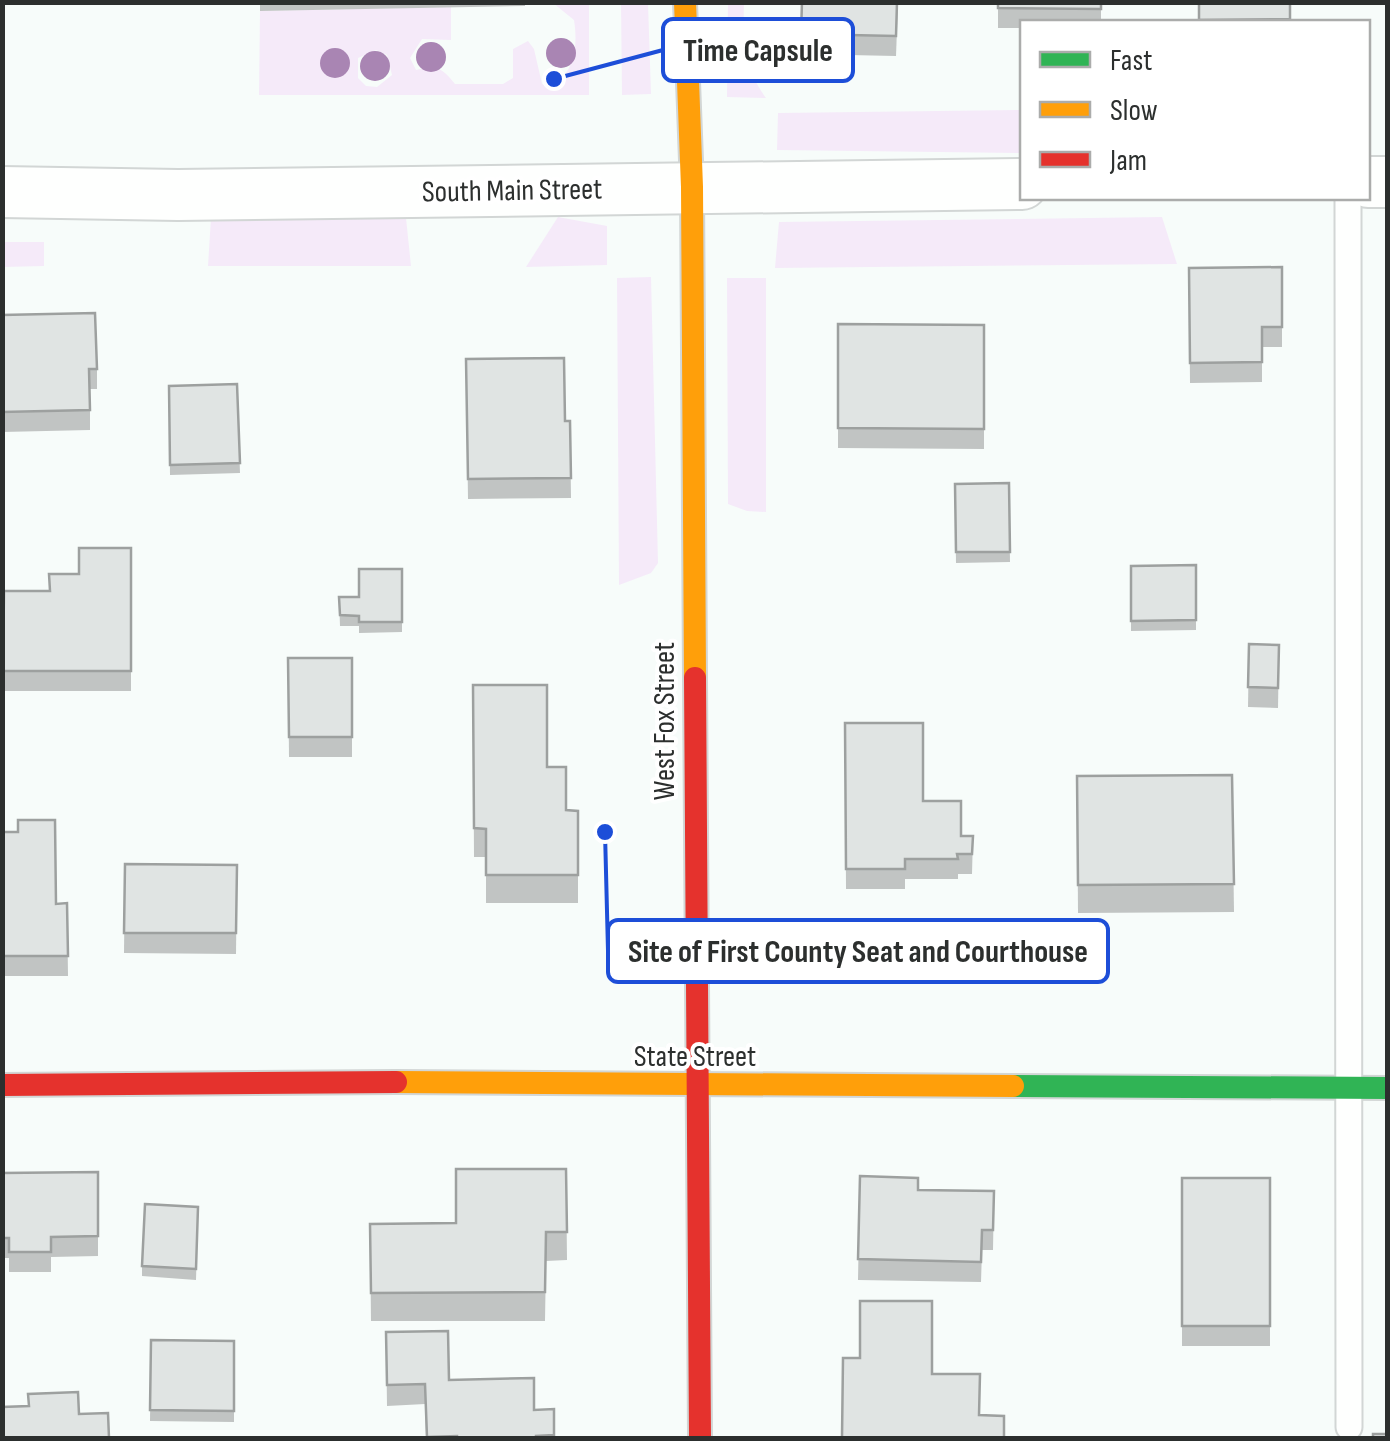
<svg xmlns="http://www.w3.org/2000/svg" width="1390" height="1441" font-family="'Sofia Sans Condensed',sans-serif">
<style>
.green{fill:#f5eaf9;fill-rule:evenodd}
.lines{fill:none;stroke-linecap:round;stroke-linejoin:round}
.lane-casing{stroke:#d2d6d5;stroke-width:29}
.street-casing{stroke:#d2d6d5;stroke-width:54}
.fast-casing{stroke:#d2d6d5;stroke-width:26}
.slow-casing{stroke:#d2d6d5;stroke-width:26}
.jam-casing{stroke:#d2d6d5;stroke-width:26}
.lane{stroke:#fefffe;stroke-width:25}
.street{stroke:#fefffe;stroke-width:50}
.fast{stroke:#30b455;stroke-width:22}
.slow{stroke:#ff9f0a;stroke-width:22}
.jam{stroke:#e5322d;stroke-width:22}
.tree{fill:#a985b3}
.wall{fill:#c1c4c3}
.building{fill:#e0e4e3;stroke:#9da09f;stroke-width:2.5}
.labels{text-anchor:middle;stroke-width:8;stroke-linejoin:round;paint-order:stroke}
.street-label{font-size:30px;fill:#2c2f2e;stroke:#fff}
.leader{fill:none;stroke:#1d4ed8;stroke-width:4}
.callout-dot{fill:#1d4ed8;stroke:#fff;stroke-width:4}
.callout{fill:#fff;stroke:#1d4ed8;stroke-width:4}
.callout-label{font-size:32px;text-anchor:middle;font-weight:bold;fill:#2c2f2e}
</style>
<rect width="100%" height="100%" fill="#f7fcfa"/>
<g class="green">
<path d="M 553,3 L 589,3 L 589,95 L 259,95 L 260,11 L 451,7 L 451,40 L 422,39 L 410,58 L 416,70 C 437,65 442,68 455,84 L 503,84 L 513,78 L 513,49 L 528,41 L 534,49 L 542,84 L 552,86 C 575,72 578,45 574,20 ZM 376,50 L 387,55 L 392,75 L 377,87 L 366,86 L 358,78 L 358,58 Z"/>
<polygon points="621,3 648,3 651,94 622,95"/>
<path d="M 728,3 L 744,3 C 743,39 744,68 766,98 L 727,97 Z"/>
<polygon points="1022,110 1022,153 777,150 778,113"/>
<polygon points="558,217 607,226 607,265 526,267"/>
<polygon points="1162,217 1177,264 775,268 779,222"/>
<polygon points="211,218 406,218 411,266 208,266"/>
<polygon points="3,242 44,242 44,266 3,267"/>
<polygon points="651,277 658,563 651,573 619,585 617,278"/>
<polygon points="727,278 766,278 766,512 747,511 728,504"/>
</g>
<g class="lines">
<g class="lane-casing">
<polyline id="lane" points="1348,198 1349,1427"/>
</g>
<g class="street-casing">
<g id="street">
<polyline points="1368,182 1388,182"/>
<polyline points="2,192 178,195 1022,184"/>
</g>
</g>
<g class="fast-casing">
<polyline id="fast" points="1013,1086 1388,1088"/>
</g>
<g class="slow-casing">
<g id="slow">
<polyline points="685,2 692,187 695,678"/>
<polyline points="396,1082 1013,1086"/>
</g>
</g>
<g class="jam-casing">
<g id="jam">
<polyline points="695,678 700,1438"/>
<polyline points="2,1085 396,1082"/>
</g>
</g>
<use href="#lane" class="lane"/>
<use href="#street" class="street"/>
<use href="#fast" class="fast"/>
<use href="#slow" class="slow"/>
<use href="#jam" class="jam"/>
</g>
<g class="tree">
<circle cx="561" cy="53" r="15"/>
<circle cx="431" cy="57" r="15"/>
<circle cx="335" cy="63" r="15"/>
<circle cx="375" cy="66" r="15"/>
</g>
<g class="wall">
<polygon points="260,2 525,2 525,6 260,11"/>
<polygon points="802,2 898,2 896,56 801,54"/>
<polygon points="998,2 1101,2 1101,22 1022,22 1022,28 998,28"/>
<rect x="1199" y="2" width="91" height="20"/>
<polygon points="1282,267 1282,347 1262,347 1262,382 1190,383 1189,268"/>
<polygon points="2,315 97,369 97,389 90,389 90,430 2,432"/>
<polygon points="838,324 984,325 984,449 838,448"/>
<polygon points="466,359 565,421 570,421 571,498 468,499"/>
<polygon points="237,384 240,473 170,475 169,386"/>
<polygon points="1009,483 1010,562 956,563 955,484"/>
<polygon points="131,548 131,691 3,691 4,591 49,591"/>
<polygon points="1196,565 1196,630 1131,631 1131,566"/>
<polygon points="402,569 402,632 359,633 359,626 340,626 339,597 359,597"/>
<polygon points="1249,644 1279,645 1278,708 1248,707"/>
<polygon points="288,658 352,658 352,757 289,757"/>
<polygon points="473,685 547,767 566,810 578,811 578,903 486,903 486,857 474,857"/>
<polygon points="845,723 923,801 961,836 973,836 972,874 958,874 958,879 905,879 905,889 846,889"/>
<polygon points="1232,775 1234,912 1078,913 1077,776"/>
<polygon points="2,832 56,904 67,903 68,976 2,976"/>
<polygon points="125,864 237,865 236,954 124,953"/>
<polygon points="566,1169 567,1260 546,1261 545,1321 371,1321 370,1224 456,1223"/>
<polygon points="98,1172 98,1256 51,1257 51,1272 9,1272 9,1258 2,1258 2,1173"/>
<polygon points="860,1176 918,1190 994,1191 993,1250 982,1250 981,1282 858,1280"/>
<rect x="1182" y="1178" width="88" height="168"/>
<polygon points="198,1207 196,1280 142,1276 142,1266"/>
<polygon points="386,1332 449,1380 534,1410 554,1409 554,1438 426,1438 425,1404 387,1406"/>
<polygon points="151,1340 234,1341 234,1422 150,1421"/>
</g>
<g class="building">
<polygon points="802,2 897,2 896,36 801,34"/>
<polygon points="998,2 1101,2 1101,9 998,8"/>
<polygon points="1199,2 1290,2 1290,19 1199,20"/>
<polygon points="1282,267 1282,327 1262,327 1262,362 1190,363 1189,268"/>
<polygon points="95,313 97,369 89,369 90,410 2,412 2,315"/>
<polygon points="838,324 984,325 984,429 838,428"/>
<polygon points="564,358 565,421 570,421 571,478 468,479 466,359"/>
<polygon points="237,384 240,463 170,465 169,386"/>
<polygon points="1009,483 1010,552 956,552 955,484"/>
<polygon points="79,548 131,548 131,671 3,671 4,591 50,591 49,574 79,574"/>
<polygon points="1196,565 1196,620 1131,621 1131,566"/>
<polygon points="359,569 402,569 402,622 359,622 359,616 340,615 339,597 359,597"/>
<polygon points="1249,644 1279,645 1278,688 1248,687"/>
<polygon points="288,658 352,658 352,737 289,737"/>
<polygon points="473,685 547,685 547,767 566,767 566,810 578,811 578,875 486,875 486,829 474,828"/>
<polygon points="845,723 923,723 923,801 961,801 961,836 973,836 972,854 957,854 958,859 905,859 905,869 846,869"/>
<polygon points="1232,775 1234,884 1078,885 1077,776"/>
<polygon points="18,820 55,820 56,904 67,903 68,956 2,956 2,832 18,832"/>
<polygon points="125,864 237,865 236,933 124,933"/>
<polygon points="456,1169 566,1169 567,1232 546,1232 545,1292 371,1293 370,1224 456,1223"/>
<polygon points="98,1172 98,1236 51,1237 51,1252 9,1252 9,1238 2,1238 2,1173"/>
<polygon points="860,1176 918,1178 918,1190 994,1191 993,1230 982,1230 981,1262 858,1259"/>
<rect x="1182" y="1178" width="88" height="148"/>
<polygon points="145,1204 198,1207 196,1269 142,1266"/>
<polygon points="860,1301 932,1301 932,1374 980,1374 979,1415 1004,1416 1004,1438 842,1438 843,1358 860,1358"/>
<polygon points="448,1331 449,1380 534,1378 534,1410 554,1409 554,1435 536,1436 536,1438 457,1438 457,1436 427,1437 425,1384 387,1385 386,1332"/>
<polygon points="151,1340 234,1341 234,1411 150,1410"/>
<polygon points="78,1392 79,1414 108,1413 109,1438 2,1438 2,1407 29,1406 28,1394"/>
<rect x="1373" y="1434" width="15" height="4"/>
</g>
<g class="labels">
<g class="street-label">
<text transform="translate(512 190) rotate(-1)" y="10">South Main Street</text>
<text transform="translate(664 721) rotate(-90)" y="10">West Fox Street</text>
<text x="695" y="1066">State Street</text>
</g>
</g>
<path class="leader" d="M554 79L663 50M605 832L608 951"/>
<g class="callout-dot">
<circle cx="554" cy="79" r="10"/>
<circle cx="605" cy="832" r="10"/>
</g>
<g class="callout">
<rect x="663" y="19" width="190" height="62" rx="10"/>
<rect x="608" y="920" width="500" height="62" rx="10"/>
</g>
<g class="callout-label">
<text x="758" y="61">Time Capsule</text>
<text x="858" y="962">Site of First County Seat and Courthouse</text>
</g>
<rect width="1390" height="1441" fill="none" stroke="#2c2f2e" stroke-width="10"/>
<rect x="1020" y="20" width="350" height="180" fill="#ffffff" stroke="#abacab" stroke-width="2.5"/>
<rect x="1040" y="52" width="50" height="15" fill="#30b455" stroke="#abacab" stroke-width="2.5"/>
<text x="1110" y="70" font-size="30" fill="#2c2f2e">Fast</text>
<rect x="1040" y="102" width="50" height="15" fill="#ff9f0a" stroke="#abacab" stroke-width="2.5"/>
<text x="1110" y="120" font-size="30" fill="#2c2f2e">Slow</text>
<rect x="1040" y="152" width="50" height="15" fill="#e5322d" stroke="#abacab" stroke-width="2.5"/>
<text x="1110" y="170" font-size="30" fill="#2c2f2e">Jam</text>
</svg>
